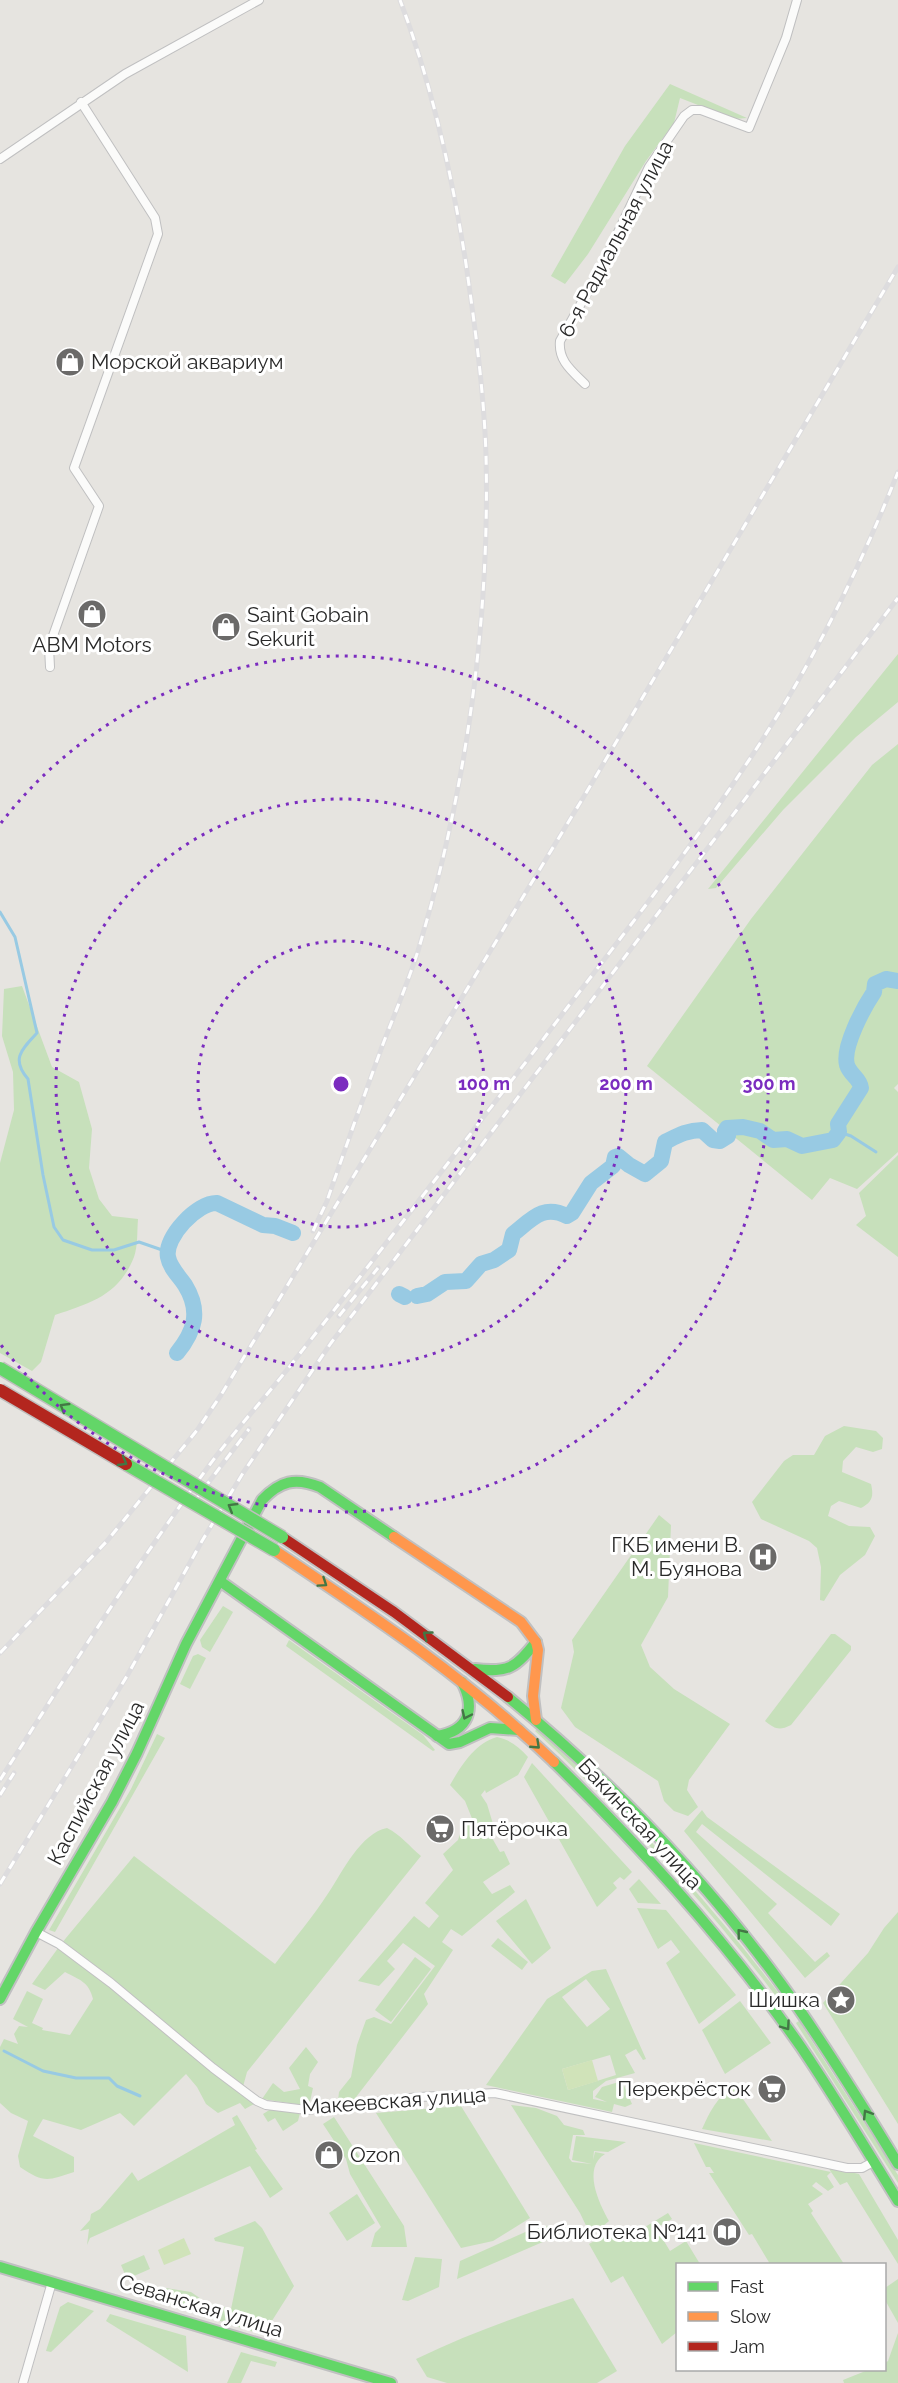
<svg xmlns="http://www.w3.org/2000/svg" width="898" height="2383" font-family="Raleway,sans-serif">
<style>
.green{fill:#c7e0bb;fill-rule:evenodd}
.pitch{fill:#d0e3b9}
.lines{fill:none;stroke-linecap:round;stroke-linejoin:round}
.stream{stroke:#98cae3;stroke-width:3}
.river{stroke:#98cae3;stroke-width:16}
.street-casing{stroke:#c0c0c1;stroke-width:10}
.fast-casing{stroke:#c0c0c1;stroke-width:14}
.slow-casing{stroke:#c0c0c1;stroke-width:14}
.jam-casing{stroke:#c0c0c1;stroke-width:14}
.street{stroke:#fbfbfa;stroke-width:8}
.fast{stroke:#63d668;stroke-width:10}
.slow{stroke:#ff974d;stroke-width:10}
.jam{stroke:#b3261e;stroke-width:10}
.rail-casing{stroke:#dddcde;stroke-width:5}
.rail{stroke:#fff;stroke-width:3;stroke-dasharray:9;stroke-linecap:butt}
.fast-bridge-casing{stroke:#bfbebd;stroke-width:15;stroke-linecap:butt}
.jam-bridge-casing{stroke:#bfbebd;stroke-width:15;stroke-linecap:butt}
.fast-bridge{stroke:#63d668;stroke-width:12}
.jam-bridge{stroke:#b3261e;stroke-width:12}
.oneway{stroke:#437745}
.ring{fill:none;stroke:#7b2cbf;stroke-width:3;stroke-dasharray:3 6}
.labels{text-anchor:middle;stroke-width:6;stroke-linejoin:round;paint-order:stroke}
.street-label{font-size:21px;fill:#292929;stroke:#fff}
.poi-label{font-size:21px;fill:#292929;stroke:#fff;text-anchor:start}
.centre{fill:#7b2cbf;stroke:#fff;stroke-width:3}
.ring-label{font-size:18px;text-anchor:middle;font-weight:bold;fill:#7b2cbf;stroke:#fff;stroke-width:6;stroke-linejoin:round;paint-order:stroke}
</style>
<rect width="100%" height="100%" fill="#e6e4e0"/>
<g class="green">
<polygon points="670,84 747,118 734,119 680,98 674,123 646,161 588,254 565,284 551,276 625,146"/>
<polygon points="898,654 898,702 856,737 783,810 716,888 708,889"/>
<polygon points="898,744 898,1084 894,1088 898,1092 898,1152 857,1189 830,1178 812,1200 647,1066 751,919 872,765"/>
<path d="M 22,986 L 52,1067 L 79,1082 L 92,1129 L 89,1168 L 99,1199 L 112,1216 L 138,1219 C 137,1231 138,1246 134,1257 C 119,1295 91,1303 55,1315 L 41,1362 L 32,1371 L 0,1353 L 0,1163 L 14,1110 L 13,1072 L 2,1036 L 4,989 Z"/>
<polygon points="898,1155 898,1257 856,1225 866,1216 859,1193"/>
<path d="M 844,1426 L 876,1431 L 883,1438 L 882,1449 L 873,1452 L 856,1447 L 843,1461 L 842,1472 L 871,1484 C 874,1497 872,1502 861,1508 L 839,1501 L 831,1506 L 828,1516 L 849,1526 L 870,1527 L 875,1536 L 865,1555 L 840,1575 L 824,1601 L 820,1600 L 821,1567 L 817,1548 L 809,1541 L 761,1519 L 752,1502 L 784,1461 L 793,1455 L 814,1455 L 825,1436 Z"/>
<polygon points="659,1515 671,1525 668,1597 641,1645 650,1667 674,1689 730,1724 689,1780 687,1790 698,1807 688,1816 674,1811 664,1801 658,1781 575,1727 561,1708 574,1652 572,1640"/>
<polygon points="223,1606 233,1612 210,1652 202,1647 200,1640"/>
<path d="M 831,1634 L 835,1634 L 851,1646 L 851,1650 L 791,1725 C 779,1731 775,1729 765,1721 Z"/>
<polygon points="289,1640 423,1735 435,1750 433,1751 286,1646"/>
<polygon points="198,1654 206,1658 190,1689 180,1684 193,1656"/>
<path d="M 538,1728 C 628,1813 710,1902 784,2000 L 781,2003 C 707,1904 625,1815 535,1731 Z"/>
<polygon points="157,1734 165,1738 55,1932 49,1930 131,1789"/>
<path d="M 497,1737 C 511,1740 519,1747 528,1757 L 518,1775 L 486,1793 L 485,1790 L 481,1795 L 487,1804 L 493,1824 L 487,1829 L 500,1852 L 504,1851 L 510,1864 L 483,1882 L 492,1894 L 510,1885 L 515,1892 L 462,1936 L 451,1929 L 442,1942 L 453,1950 L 424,1994 L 428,2004 L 353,2101 L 338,2101 L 339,2092 L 351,2077 L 357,2045 L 366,2020 L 374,2017 L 391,2024 L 435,1966 L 403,1943 L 387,1961 L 395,1969 L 379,1986 L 358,1981 L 414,1916 L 429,1928 L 439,1916 L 425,1903 L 453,1870 L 443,1854 L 458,1840 L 463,1825 L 473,1821 L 465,1801 L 450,1785 C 461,1766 475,1743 497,1737 Z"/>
<polygon points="532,1763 632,1872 624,1880 620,1877 613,1883 617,1888 597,1907 524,1777"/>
<polygon points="702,1810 707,1817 840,1914 831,1926 702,1824 696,1832 777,1904 768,1913 815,1962 827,1952 830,1956 805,1978 684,1831"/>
<path d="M 387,1828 C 401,1835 409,1846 421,1856 L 247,2072 L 241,2094 L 254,2104 L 245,2109 L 240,2103 L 218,2113 L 206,2104 L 197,2087 L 186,2074 L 134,2126 L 120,2113 L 81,2130 L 43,2119 L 33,2136 L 74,2157 L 74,2172 C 47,2181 44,2183 20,2167 L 18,2156 L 28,2121 L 11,2113 L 0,2103 L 0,2047 L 4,2039 L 18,2044 L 14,2034 L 19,2026 L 28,2027 L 13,2019 L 27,1991 L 43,1999 L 32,2023 L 43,2028 L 42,2030 L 70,2035 L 93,1999 C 89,1982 80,1980 65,1972 L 45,1990 L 32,1984 L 61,1944 L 134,1856 L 275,1964 C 293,1940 313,1917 329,1892 C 343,1871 361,1833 387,1828 Z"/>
<polygon points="639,1879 661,1904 638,1903 629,1889"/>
<polygon points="526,1899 551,1948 532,1964 496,1921"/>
<polygon points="637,1908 666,1910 736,1995 699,2024 666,1963 680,1952 671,1940 658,1949"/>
<polygon points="898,1912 898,2124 823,2003 868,1953 884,1928"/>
<polygon points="498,1938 528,1962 522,1970 491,1946"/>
<polygon points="415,1957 431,1969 391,2022 375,2010"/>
<path d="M 606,1969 L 646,2059 L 643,2060 L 636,2049 L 625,2055 L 635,2073 L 606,2081 L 593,2091 L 593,2099 L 607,2102 L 595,2097 L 602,2087 L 622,2081 L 632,2104 L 625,2107 L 614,2104 L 612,2112 L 486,2085 L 547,1999 L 592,1971 ZM 586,1979 L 610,2009 L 587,2027 L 562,1997 ZM 610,2055 L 616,2075 L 568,2090 L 562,2069 Z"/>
<polygon points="740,2001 771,2043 725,2074 702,2030"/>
<polygon points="799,2021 898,2175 898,2183 796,2023"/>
<polygon points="306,2047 318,2062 310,2074 308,2086 313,2088 309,2106 262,2099 273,2083 284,2092 300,2089 289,2068"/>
<path d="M 734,2086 L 772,2141 L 702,2129 C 710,2111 717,2097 734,2086 Z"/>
<path d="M 511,2105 L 536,2108 L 557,2116 L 564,2125 L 583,2130 L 585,2135 L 573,2135 L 569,2158 L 572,2162 L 592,2164 L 572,2160 L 576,2136 L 626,2142 L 608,2152 L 594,2151 L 593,2160 L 595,2152 L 605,2154 C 582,2168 599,2203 609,2221 L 591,2236 L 580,2213 Z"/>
<polygon points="461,2106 530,2218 493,2241 461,2248 376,2113"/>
<polygon points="271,2109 300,2113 298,2121 283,2131 275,2118 268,2122 263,2114"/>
<polygon points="237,2115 257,2149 255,2150 283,2189 270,2198 250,2166 90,2238 87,2245 89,2229 80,2231 90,2220 91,2214 100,2209 132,2172 138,2181 235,2125 232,2118"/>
<polygon points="334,2117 404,2226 407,2247 371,2247 375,2233 381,2227 350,2174 346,2159 323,2124"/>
<polygon points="694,2143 831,2172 828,2167 859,2174 898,2240 898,2264 847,2182 840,2185 831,2172 827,2176 834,2187 828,2191 816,2182 812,2186 823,2194 808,2204 813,2211 811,2213 844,2264 770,2264 752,2234 749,2235 709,2173 714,2173 710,2167 706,2167"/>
<polygon points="357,2194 375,2223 347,2241 329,2213"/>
<polygon points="668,2213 672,2219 656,2228 670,2251 686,2241 700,2264 678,2264 677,2332 662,2344 623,2276 611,2283 589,2244 620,2226 627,2238"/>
<polygon points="255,2221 262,2228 294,2286 263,2335 151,2298 150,2292 166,2288 191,2292 207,2303 231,2309 244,2247 215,2241 214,2238"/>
<polygon points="541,2225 556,2228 559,2235 457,2279 460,2261"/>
<polygon points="144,2255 150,2269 127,2279 121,2265"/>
<polygon points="415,2257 442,2259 439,2287 408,2301 402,2300"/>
<polygon points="898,2279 898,2323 885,2300 885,2288"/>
<path d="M 573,2298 L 617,2371 L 597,2383 L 447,2383 L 427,2377 L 416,2359 C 467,2334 519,2316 573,2298 Z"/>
<polygon points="68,2302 94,2311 51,2352 46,2351 60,2307"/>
<polygon points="110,2314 186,2336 188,2372 106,2321"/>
<polygon points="898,2333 898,2383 844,2383 843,2380 868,2370 884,2370 885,2363 888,2361"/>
<polygon points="241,2352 277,2362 275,2367 251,2361 241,2383 227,2383"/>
</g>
<g class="pitch">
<polygon points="592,2060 598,2081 568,2090 562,2069"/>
<polygon points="184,2238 191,2254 164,2265 158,2250"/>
</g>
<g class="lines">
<g class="stream">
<path d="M 0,912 L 15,937 L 37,1033 C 21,1050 11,1059 28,1079 L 43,1175 L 54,1227 L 63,1240 L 92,1250 L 114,1250 L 139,1242 L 168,1252"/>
<polyline points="839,1132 851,1136 876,1152"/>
<polyline points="4,2051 43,2071 76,2078 109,2078 117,2086 140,2096"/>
</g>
<g class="river">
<polyline points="399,1294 405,1297"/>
<path d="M 417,1296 L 427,1294 L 445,1282 L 466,1281 L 481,1264 L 494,1260 L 509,1250 L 513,1234 C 532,1219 543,1204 567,1216 L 572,1213 L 591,1183 L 613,1166 L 615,1157 L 618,1156 L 629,1165 L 645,1174 L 661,1161 L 665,1142 C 677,1136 687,1130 702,1130 L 713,1140 L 720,1141 L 728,1136 L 725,1131 L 727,1128 L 743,1127 L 760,1131 L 773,1140 L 787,1139 L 802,1146 L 833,1140 L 839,1132 L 838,1124 L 861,1088 C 860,1078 850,1075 847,1065 C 842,1047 864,1007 874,992 L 875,984 L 886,979 L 898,981"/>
<path d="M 177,1353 C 195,1331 201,1311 185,1285 C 179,1276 170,1268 168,1257 C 164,1237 198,1202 217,1203 L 263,1225 L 275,1226 L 293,1233"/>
</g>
<g class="street-casing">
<g id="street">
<polyline points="0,159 125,74 259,0"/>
<path d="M 585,384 C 572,371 558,361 560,341 L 601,268 L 649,167 L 684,116 L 692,110 L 701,110 L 749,128 L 786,38 L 797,0"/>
<polyline points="50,667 49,647 99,506 74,468 158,234 155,218 81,102"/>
<polyline points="36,1932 59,1944 111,1983 213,2068 257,2101 266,2105 307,2110 419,2097 495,2093 847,2168 862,2168 873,2162"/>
<polyline points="23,2383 52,2282"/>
</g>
</g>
<g class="fast-casing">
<g id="fast">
<polyline points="220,1581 449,1744 460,1742 490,1728 519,1730"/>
<path d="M 475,1669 C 509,1673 515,1668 536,1642"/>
<path d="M 508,1697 C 611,1781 703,1877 782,1985 C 824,2043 861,2103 898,2164"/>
<path d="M 437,1736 C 469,1731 476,1709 462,1682"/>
<path d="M 554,1762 C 644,1850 729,1944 801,2047 C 835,2097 866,2149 898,2201"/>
<path d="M 0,1999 L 36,1932 L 112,1802 L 137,1753 L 186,1644 L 262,1500 C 280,1481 295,1477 320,1487 L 394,1537"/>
<polyline points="0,2267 391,2383"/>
</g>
</g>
<g class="slow-casing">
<g id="slow">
<polyline points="394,1537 521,1622 536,1642 538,1650 533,1696 536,1720"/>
<path d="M 274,1550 C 373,1616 468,1679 554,1762"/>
</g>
</g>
<g class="jam-casing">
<polyline id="jam" points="282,1537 394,1612 508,1697"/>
</g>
<use href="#street" class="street"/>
<use href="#fast" class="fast"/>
<use href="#slow" class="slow"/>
<use href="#jam" class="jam"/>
<g class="rail-casing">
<g id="rail">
<path d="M 313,1231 L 327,1201 C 345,1149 364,1096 383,1044 C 395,1013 408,982 418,951 C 466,791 490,622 486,455 C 484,391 475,327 466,264 C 452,174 432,85 400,0"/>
<polyline points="339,1316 378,1268"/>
<polyline points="193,1503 249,1429"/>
<polyline points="0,1653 107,1541 198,1429 221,1395 583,798 898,267"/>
<path d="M 0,1780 C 67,1674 134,1568 208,1467 C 235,1430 266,1397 294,1361 C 373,1261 451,1159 529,1058 C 601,962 677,869 743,769 C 806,676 857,576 898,472"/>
<polyline points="0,1795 14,1773"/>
<polyline points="0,1884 127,1676 202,1541 243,1473 331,1343 898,598"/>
</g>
</g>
<use href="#rail" class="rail"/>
<g class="fast-bridge-casing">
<g id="fast-bridge">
<polyline points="0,1368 282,1537"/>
<polyline points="126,1464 274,1550"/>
</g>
</g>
<g class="jam-bridge-casing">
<polyline id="jam-bridge" points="0,1390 126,1464"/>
</g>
<use href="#fast-bridge" class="fast-bridge"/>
<use href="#jam-bridge" class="jam-bridge"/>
</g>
<defs><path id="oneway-chevron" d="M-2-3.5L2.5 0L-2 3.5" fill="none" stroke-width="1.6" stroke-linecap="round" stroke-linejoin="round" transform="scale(1.5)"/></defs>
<g class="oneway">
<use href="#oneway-chevron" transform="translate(64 1407) rotate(-149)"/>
<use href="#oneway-chevron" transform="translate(123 1462) rotate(30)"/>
<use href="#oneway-chevron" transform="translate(232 1507) rotate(-149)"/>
<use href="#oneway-chevron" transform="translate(323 1583) rotate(34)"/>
<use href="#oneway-chevron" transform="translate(427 1635) rotate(-144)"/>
<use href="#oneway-chevron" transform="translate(466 1715) rotate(115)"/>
<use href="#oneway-chevron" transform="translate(536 1745) rotate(43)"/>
<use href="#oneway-chevron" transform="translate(741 1933) rotate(-129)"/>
<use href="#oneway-chevron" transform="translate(786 2026) rotate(55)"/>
<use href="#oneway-chevron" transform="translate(867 2114) rotate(-122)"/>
</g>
<g class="ring">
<circle cx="341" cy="1084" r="143"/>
<circle cx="341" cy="1084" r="285"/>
<path d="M1 823A428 428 0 1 1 1 1345"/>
</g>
<defs>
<g id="shop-disc" transform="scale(1.5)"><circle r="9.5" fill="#6b6a69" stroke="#fff"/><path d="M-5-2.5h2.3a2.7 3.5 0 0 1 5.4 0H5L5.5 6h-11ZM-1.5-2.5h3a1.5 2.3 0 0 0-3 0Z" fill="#fff"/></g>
<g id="hospital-disc" transform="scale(1.5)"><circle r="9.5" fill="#6b6a69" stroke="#fff"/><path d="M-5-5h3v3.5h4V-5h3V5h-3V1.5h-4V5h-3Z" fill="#fff"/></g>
<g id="supermarket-disc" transform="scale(1.5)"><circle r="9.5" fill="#6b6a69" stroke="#fff"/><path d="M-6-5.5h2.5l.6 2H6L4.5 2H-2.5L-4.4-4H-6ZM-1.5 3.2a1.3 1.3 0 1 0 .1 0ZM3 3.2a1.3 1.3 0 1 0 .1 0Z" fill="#fff"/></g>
<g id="sight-disc" transform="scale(1.5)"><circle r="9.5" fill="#6b6a69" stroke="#fff"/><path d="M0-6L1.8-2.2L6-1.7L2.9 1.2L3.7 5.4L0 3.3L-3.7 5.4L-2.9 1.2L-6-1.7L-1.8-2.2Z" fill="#fff"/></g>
<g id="library-disc" transform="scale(1.5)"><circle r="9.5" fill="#6b6a69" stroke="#fff"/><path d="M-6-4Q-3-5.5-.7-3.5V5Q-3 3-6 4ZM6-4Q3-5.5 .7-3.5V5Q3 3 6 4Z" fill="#fff"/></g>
</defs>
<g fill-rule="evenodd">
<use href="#shop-disc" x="70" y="362"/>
<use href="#shop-disc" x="92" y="614"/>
<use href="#shop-disc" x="226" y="627"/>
<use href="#hospital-disc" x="763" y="1557"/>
<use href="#supermarket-disc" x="440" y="1829"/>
<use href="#sight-disc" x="841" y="2000"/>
<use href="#supermarket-disc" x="772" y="2089"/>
<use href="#shop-disc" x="329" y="2155"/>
<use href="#library-disc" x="727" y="2232"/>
</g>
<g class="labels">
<g class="street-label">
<text transform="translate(616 239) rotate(-62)" y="7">6-я Радиальная улица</text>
<text transform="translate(96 1783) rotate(-62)" y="7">Каспийская улица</text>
<text transform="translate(640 1824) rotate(47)" y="7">Бакинская улица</text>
<text transform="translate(394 2101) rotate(-4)" y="7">Макеевская улица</text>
<text transform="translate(201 2306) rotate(17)" y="7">Севанская улица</text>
</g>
<g class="poi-label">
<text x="91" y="369">Морской аквариум</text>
<text x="247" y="622">Saint Gobain<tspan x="247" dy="24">Sekurit</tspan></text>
<text x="92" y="652" text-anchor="middle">ABM Motors</text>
<text x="742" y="1552" text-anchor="end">ГКБ имени В.<tspan x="742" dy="24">М. Буянова</tspan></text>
<text x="461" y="1836">Пятёрочка</text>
<text x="820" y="2007" text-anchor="end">Шишка</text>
<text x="751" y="2096" text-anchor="end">Перекрёсток</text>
<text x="350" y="2162">Ozon</text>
<text x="706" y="2239" text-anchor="end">Библиотека №141</text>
</g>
</g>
<circle cx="341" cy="1084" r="9" class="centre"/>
<g class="ring-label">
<text x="484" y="1090">100 m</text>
<text x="626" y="1090">200 m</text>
<text x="769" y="1090">300 m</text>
</g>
<rect x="676" y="2263" width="210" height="108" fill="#ffffff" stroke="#a9a9a9" stroke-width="1.5"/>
<rect x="688" y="2282" width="30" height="9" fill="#63d668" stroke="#a9a9a9" stroke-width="1.5"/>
<text x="730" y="2293" font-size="18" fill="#292929">Fast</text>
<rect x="688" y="2312" width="30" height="9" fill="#ff974d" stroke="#a9a9a9" stroke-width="1.5"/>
<text x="730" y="2323" font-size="18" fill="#292929">Slow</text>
<rect x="688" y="2342" width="30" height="9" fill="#b3261e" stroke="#a9a9a9" stroke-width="1.5"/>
<text x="730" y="2353" font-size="18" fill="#292929">Jam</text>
</svg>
